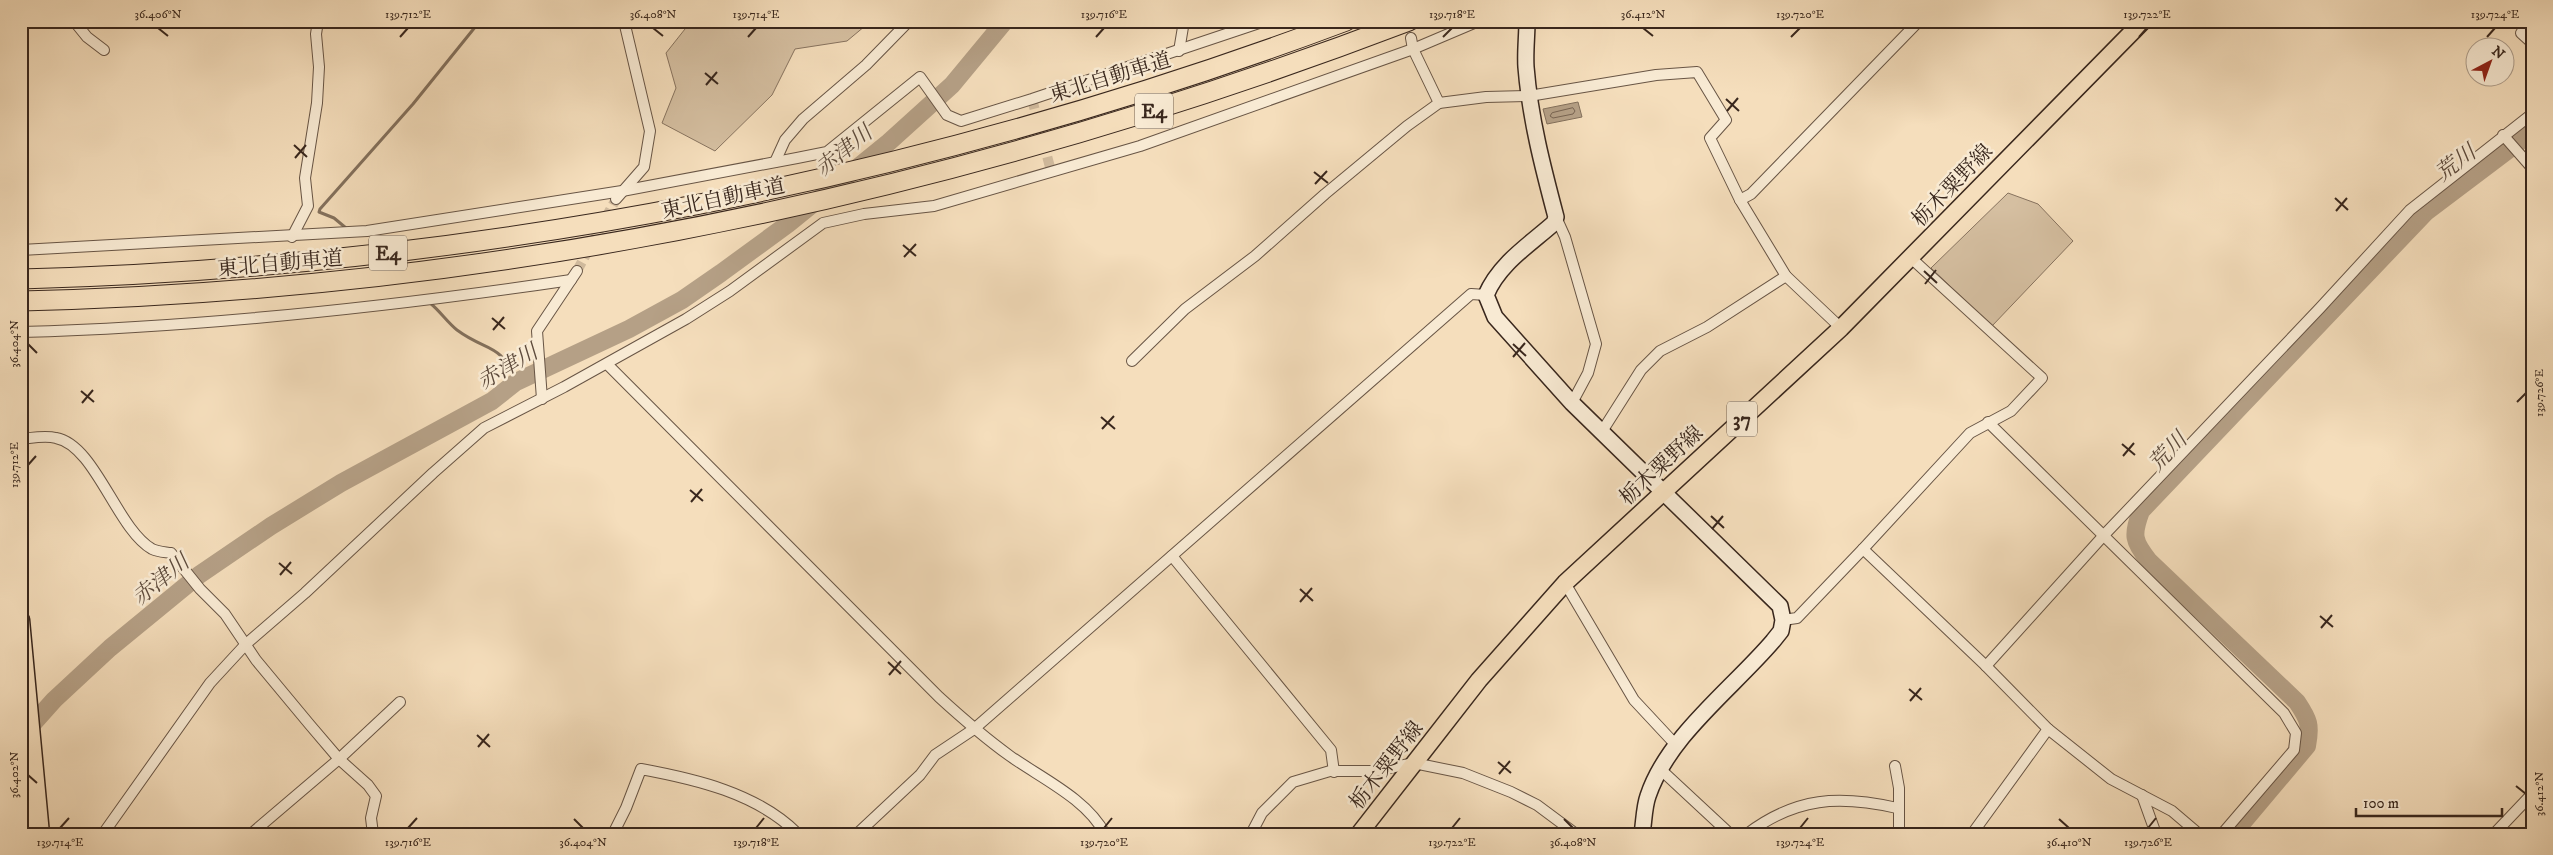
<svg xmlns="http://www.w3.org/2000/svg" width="2553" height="855" font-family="'IM FELL DW Pica','Noto Serif JP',serif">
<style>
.green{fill:#d5bfa1;stroke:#87735f}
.water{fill:#b5a086;stroke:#83705c}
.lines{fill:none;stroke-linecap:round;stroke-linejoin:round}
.shore{stroke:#776452;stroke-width:1}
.stream{stroke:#83705c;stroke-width:3}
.river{stroke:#b5a086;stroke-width:18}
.street-tunnel{stroke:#cfb99c;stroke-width:10;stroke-dasharray:10 5;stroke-linecap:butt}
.street-casing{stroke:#685545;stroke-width:12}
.secondary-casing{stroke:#39271d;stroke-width:18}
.primary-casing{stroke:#39271d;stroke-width:19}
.highway-casing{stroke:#39271d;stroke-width:21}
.street{stroke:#f8ead3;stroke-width:10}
.secondary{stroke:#f8ead3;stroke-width:15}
.primary{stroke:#f5debc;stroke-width:16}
.highway{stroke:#f5debc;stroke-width:19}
.ticks{fill:none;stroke:#39271d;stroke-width:2}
.labels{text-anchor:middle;stroke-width:5;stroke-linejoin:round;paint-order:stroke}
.shield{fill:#f8ead3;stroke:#726254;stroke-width:1}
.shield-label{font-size:20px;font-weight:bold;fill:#39271d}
.street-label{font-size:21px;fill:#39271d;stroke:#f8ead3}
.water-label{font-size:22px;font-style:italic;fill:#5e4b3c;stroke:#f8ead3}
.neatline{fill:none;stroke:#39271d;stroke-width:2}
.ticks-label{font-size:12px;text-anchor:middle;fill:#39271d}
</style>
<rect width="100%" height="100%" fill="#f5debc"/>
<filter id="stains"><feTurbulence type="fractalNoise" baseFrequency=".004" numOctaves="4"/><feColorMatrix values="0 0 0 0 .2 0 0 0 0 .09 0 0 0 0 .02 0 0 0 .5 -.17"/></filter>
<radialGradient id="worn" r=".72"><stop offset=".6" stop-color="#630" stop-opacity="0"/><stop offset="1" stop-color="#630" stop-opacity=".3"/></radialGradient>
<g class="green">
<polygon points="687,21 871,21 847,41 795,49 772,95 715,151 662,123 676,88 666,53 685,29"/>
<polygon points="2008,193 2038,204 2073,241 1992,326 1931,268"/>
</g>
<polygon class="water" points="1578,102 1582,117 1547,124 1543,109"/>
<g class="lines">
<polygon class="shore" points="1573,108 1575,111 1573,114 1553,118 1550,116 1552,113"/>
<g class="stream">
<polyline points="346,228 334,218 319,212 320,209 413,104 480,21"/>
<path d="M 430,303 C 440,311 447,322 457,330 C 488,353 500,341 516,382"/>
</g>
<g class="river">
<polyline points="21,737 54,700 110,648 199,575 271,526 341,483 492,401 516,382 629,329 682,300 721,273 788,224 889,142 952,85 1005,21"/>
<path d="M 2233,834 L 2307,746 C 2311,725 2309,720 2297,702 L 2149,561 C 2133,541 2132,535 2141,511 L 2426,212 L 2532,132"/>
</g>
<g class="street-tunnel">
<polyline points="1032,99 1051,171"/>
<polyline points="577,271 616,199"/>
</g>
<g class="street-casing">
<g id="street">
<polyline points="74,21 87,37 104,50"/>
<polyline points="2531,21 2521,33 2532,43"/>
<polyline points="1179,51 1184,21"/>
<polyline points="1439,103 1486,97 1529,96 1656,75 1697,72 1726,120 1710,138 1740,200 1786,276 1841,328"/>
<polyline points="2503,135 2532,168"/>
<polyline points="775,162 785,140 803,119 866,65 909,21"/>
<polyline points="616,199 644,167 650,131 624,21"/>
<polyline points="1740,200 1751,194 1919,21"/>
<polyline points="1556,217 1565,237 1596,344 1588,373 1572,403"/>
<polyline points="292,237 308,206 305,178 317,103 319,67 316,34 318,21"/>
<polyline points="21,250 367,231 622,191 797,158 827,152 920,77 947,115 961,121 1032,99 1265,21"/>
<path d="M 21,332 C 205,327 389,307 571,280"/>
<polyline points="1132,361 1185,309 1255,256 1325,194 1407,126 1439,103 1413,49 1411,38"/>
<path d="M 607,364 L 939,697 C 962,718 985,738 1010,756 C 1041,778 1087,799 1105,834"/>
<polyline points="542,399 537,331 577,271"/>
<polyline points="1988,422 2284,713 2296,733 2294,750 2222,834"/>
<polyline points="1601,433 1641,370 1660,351 1707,327 1786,276"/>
<path d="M 21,439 C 32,438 45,435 56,438 C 95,445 117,529 152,549 C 158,552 165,552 171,553 L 200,589 L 225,614 L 256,660 L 310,725 L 339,759 L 368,785 L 376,796 L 371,818 L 373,834"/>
<polyline points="1863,549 1986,666 2048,729"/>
<polyline points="1172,556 1331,750 1334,772"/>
<polyline points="1565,583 1634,700 1675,744"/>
<polyline points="1783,620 1797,618 1863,549 1970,433 2011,411 2042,378 1911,258"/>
<polyline points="1986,666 2105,534 2320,308 2410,210 2532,114"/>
<polyline points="1895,766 1899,788 1899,834"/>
<polyline points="1659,768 1730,834"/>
<polyline points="2142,795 2156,834"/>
<polyline points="103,834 210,683 246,644 305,593 433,473 484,428 564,387 686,319 730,291 823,223 864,214 934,206 1140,146 1413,49 1479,21"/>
<polyline points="251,834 339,759 400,702"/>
<path d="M 613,834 L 626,808 L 641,769 C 695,779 757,793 798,834"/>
<polyline points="857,834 920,775 935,755 974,729 1471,294 1486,295"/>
<polyline points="1251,834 1262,813 1293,782 1330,771 1375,771 1414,763 1463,773 1511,792 1537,805 1576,834"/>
<path d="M 1747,834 C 1796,797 1839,795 1897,808"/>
<polyline points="1972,834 2048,729 2111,779 2172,811 2199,834"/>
<polyline points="2494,834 2532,794"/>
</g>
</g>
<g class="secondary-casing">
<path id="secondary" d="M 1527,21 C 1527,36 1525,52 1526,67 C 1530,118 1543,168 1556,217 L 1554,223 C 1529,245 1499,264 1486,295 L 1495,317 L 1572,403 L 1780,606 L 1783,620 L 1781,631 L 1773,641 C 1732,689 1668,736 1648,796 C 1644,807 1644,822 1642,834"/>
</g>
<g class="primary-casing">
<g id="primary">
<polyline points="21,620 41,834"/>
<polyline points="21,768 27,834"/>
<polyline points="1359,834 1479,680 1565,583 1841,328 2143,21"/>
</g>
</g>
<g class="highway-casing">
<g id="highway">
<path d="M 21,279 C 473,267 923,180 1346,21"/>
<path d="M 21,301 C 498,290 964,191 1409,21"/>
</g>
</g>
<use href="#street" class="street"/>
<use href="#secondary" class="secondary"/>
<use href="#primary" class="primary"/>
<use href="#highway" class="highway"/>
</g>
<path class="ticks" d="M 158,28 L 168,36M 653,28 L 663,36M 1643,28 L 1653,36M 400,37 L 408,28M 748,37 L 756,28M 1096,37 L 1104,28M 1443,37 L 1452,28M 1791,37 L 1800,28M 2139,37 L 2147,28M 2487,37 L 2495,28M 705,73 L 718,84M 706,85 L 717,72M 1726,99 L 1739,111M 1727,111 L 1738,98M 294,145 L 307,157M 295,158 L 306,145M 1314,172 L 1328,183M 1315,184 L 1327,171M 2335,198 L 2348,210M 2336,211 L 2347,198M 903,245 L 916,256M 904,257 L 916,244M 1924,271 L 1937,283M 1925,284 L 1936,270M 492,318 L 505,329M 493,330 L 504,317M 28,344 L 37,353M 1513,344 L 1526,356M 1513,357 L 1525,343M 81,391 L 94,402M 2517,402 L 2526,393M 82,403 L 93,390M 1101,417 L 1115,429M 1102,429 L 1114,416M 2122,444 L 2135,455M 2123,456 L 2134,443M 28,465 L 36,456M 690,490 L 703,501M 691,502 L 702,489M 1711,516 L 1724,528M 1712,529 L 1723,516M 279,563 L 292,574M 280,575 L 291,562M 1300,589 L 1313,601M 1300,602 L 1312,588M 2320,616 L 2333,627M 2321,628 L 2332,615M 888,662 L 901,674M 889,675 L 901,661M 1909,689 L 1922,700M 1910,701 L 1921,688M 477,735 L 490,747M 478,747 L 489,734M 1498,762 L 1511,773M 1499,774 L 1510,761M 28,775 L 37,783M 2516,786 L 2526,794M 574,819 L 583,828M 1564,819 L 1573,828M 2059,819 L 2069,828M 60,828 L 69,818M 408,828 L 417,818M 756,828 L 764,818M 1104,828 L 1112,818M 1452,828 L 1460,818M 1800,828 L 1808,818M 2148,828 L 2156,818"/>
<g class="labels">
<g class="shield">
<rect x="1135" y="93.5" width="38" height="35" rx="4"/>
<rect x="369" y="235.5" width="38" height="35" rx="4"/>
<rect x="1727" y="401.5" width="30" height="35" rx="4"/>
</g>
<g class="shield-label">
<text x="1154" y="118">E4</text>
<text x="388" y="260">E4</text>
<text x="1742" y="426">37</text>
</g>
<g class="street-label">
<text transform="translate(1110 77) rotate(-17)" y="7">東北自動車道</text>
<text transform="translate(1952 185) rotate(-46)" y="7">栃木粟野線</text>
<text transform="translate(723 198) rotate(-12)" y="7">東北自動車道</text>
<text transform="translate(280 263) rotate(-5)" y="7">東北自動車道</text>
<text transform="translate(1661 465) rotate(-43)" y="7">栃木粟野線</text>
<text transform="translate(1386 765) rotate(-52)" y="7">栃木粟野線</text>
</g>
<g class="water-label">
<text transform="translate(843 150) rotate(-39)" y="8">赤津川</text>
<text transform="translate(2455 162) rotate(-37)" y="8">荒川</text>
<text transform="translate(507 366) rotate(-31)" y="8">赤津川</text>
<text transform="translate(2167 451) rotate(-46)" y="8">荒川</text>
<text transform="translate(160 579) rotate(-39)" y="8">赤津川</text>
</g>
</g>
<rect width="2553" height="855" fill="none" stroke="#f5debc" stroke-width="55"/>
<g transform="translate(2490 62) rotate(41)"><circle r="24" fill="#f8ead3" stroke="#ac9c8a"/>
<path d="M0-4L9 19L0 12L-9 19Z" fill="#8f2418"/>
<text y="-8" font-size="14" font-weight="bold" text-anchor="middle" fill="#39271d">N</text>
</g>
<path d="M2356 808v8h146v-8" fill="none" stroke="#39271d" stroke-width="2.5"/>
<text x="2363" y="808" font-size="15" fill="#39271d" stroke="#f8ead3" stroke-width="4" paint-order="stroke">100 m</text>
<rect x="28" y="28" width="2498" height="800" class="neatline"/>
<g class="ticks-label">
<text x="158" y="18">36.406°N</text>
<text x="408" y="18">139.712°E</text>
<text x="653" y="18">36.408°N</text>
<text x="756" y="18">139.714°E</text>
<text x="1104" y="18">139.716°E</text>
<text x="1452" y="18">139.718°E</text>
<text x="1643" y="18">36.412°N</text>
<text x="1800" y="18">139.720°E</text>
<text x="2147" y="18">139.722°E</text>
<text x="2495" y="18">139.724°E</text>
<text transform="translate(14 344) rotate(-90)" y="4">36.404°N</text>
<text transform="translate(2539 393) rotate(-90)" y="4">139.726°E</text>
<text transform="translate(14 465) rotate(-90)" y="4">139.712°E</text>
<text transform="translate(14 775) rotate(-90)" y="4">36.402°N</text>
<text transform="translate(2539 794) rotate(-90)" y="4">36.412°N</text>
<text x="60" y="846">139.714°E</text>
<text x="408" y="846">139.716°E</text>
<text x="583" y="846">36.404°N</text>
<text x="756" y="846">139.718°E</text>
<text x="1104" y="846">139.720°E</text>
<text x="1452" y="846">139.722°E</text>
<text x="1573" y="846">36.408°N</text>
<text x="1800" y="846">139.724°E</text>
<text x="2069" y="846">36.410°N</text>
<text x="2148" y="846">139.726°E</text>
</g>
<rect width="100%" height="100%" filter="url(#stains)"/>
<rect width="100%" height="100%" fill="url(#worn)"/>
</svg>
